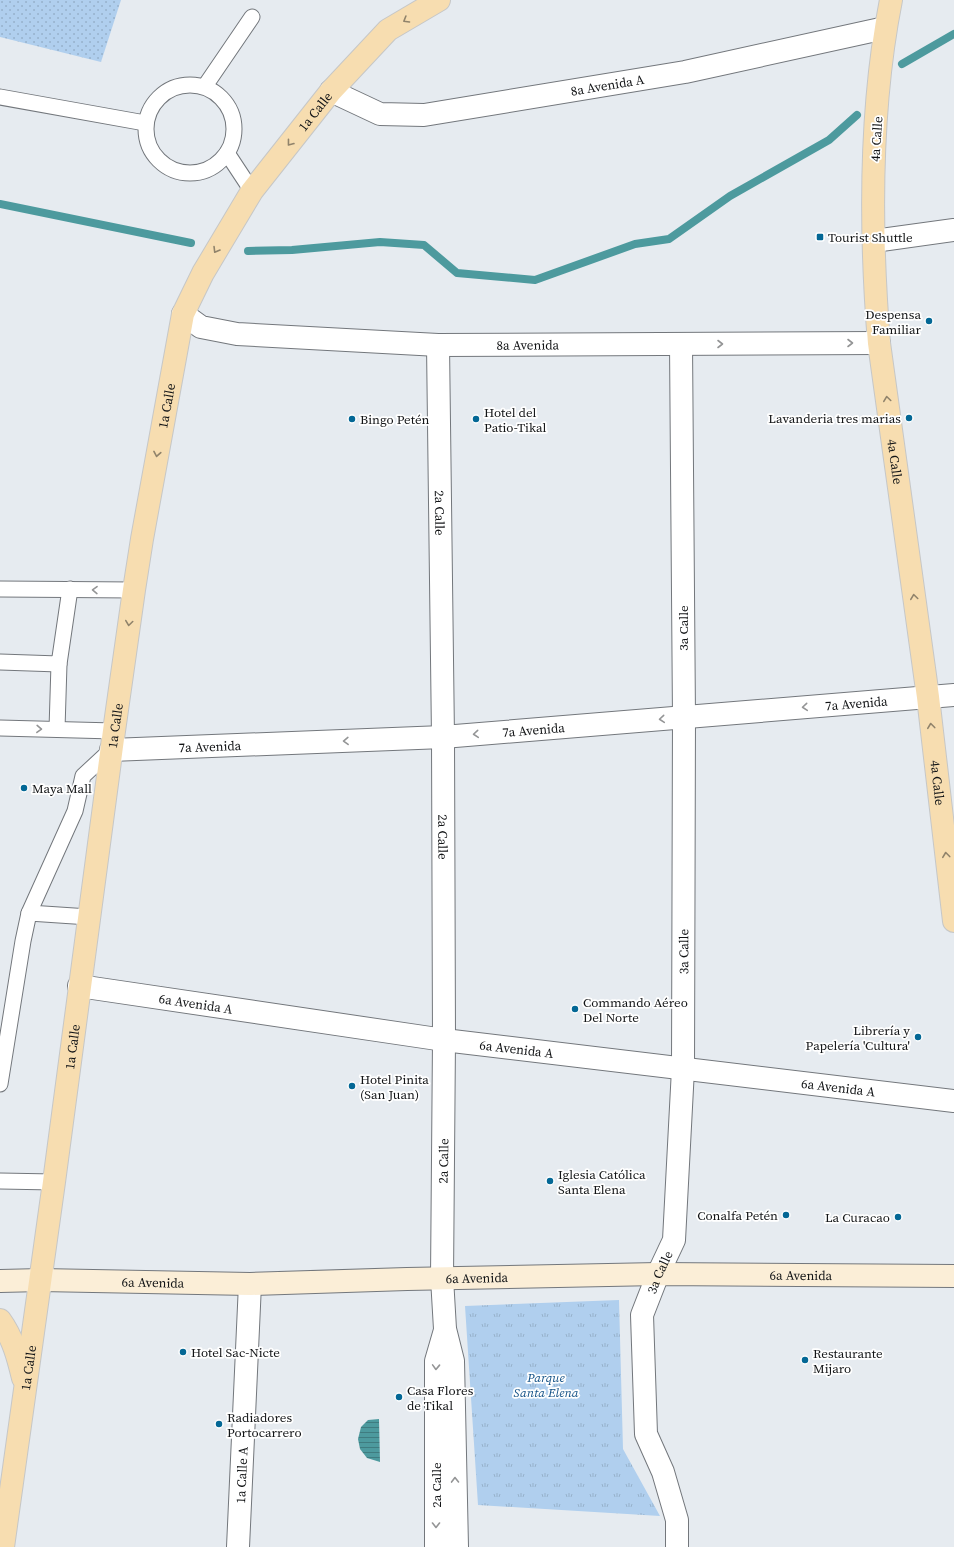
<svg xmlns="http://www.w3.org/2000/svg" width="954" height="1547" font-family="'Source Serif 4',serif">
<style>
.grass{fill:url(#grass-dots)}
.park{fill:url(#park-tufts)}
.water{fill:url(#water-rules)}
.lines{fill:none;stroke-linecap:round;stroke-linejoin:round}
.stream{stroke:#4d9a9e;stroke-width:8}
.lane-casing{stroke:#73777c;stroke-width:17}
.street-casing{stroke:#73777c;stroke-width:24}
.secondary-casing{stroke:#73777c;stroke-width:24}
.primary-casing{stroke:#c6c7c7;stroke-width:24}
.lane{stroke:#fff;stroke-width:15}
.street{stroke:#fff;stroke-width:22}
.secondary{stroke:#fbeed7;stroke-width:22}
.primary{stroke:#f7ddb0;stroke-width:22}
.oneway{stroke:#90836b}
.oneway2{stroke:#949596}
.poi-dot{fill:#036795;stroke:#fff;stroke-width:1.5}
.labels{text-anchor:middle;stroke-width:3.5;stroke-linejoin:round;paint-order:stroke}
.street-label{font-size:13px;fill:#121416;stroke:#fff}
.poi-label{font-size:13px;fill:#121416;stroke:#fff;text-anchor:start}
.park-label{font-size:13px;font-style:italic;fill:#145287;stroke:#fff}
</style>
<defs>
<pattern id="grass-dots" width="8" height="8" patternUnits="userSpaceOnUse"><rect width="8" height="8" fill="#b0cfee"/><path d="M2 2h.1M6 6h.1" fill="none" stroke="#96b1cb" stroke-width="1.8" stroke-linecap="round"/></pattern>
<pattern id="park-tufts" width="24" height="20" patternUnits="userSpaceOnUse"><rect width="24" height="20" fill="#b0cfee"/><path d="M3 7l-1-3M5 7V3M7 7l1-3M15 17l-1-3M17 17v-4M19 17l1-3" fill="none" stroke="#96b1cb"/></pattern>
<pattern id="water-rules" width="6" height="5" patternUnits="userSpaceOnUse"><rect width="6" height="5" fill="#4d9a9e"/><path d="M0 2.5h6" fill="none" stroke="#3f7c80"/></pattern>
</defs>
<rect width="100%" height="100%" fill="#e6ebf0"/>
<polygon class="grass" points="0,0 121,0 101,62 0,37"/>
<polygon class="park" points="619,1300 623,1449 660,1516 478,1505 465,1306"/>
<polygon class="water" points="379,1419 380,1462 367,1458 360,1449 358,1439 361,1427 368,1420"/>
<g class="lines">
<g class="stream">
<polyline points="902,64 954,34"/>
<polyline points="0,204 191,243"/>
<polyline points="248,251 292,250 380,242 424,245 457,273 535,280 635,244 669,239 730,196 829,140 857,115"/>
</g>
<g class="lane-casing">
<g id="lane">
<circle cx="190" cy="129" r="44"/>
<polyline points="205,86 252,17"/>
<polyline points="0,97 145,123"/>
<polyline points="227,153 252,191"/>
<polyline points="0,589 134,590"/>
<polyline points="0,662 59,664 70,589"/>
<polyline points="0,728 114,731"/>
<polyline points="57,729 59,664"/>
<polyline points="29,913 75,811 83,776 111,750"/>
<polyline points="0,1084 23,941 29,913 89,917"/>
<polyline points="0,1181 54,1182"/>
</g>
</g>
<g class="street-casing">
<g id="street">
<path id="s1" d="M 331,91 L 380,114 L 424,115 L 685,72 L 885,28"/>
<polyline points="874,241 954,230"/>
<path id="s2" d="M 183,314 L 201,327 L 237,334 L 438,345 L 879,343"/>
<path id="s3" d="M 438,345 L 443,737 L 444,1040 L 442,1278 L 445,1329 L 453,1361 L 457,1547"/>
<path id="s4" d="M 111,750 L 443,737 L 954,695"/>
<path id="s5" d="M 79,986 L 444,1040 L 954,1101"/>
<path id="s6" d="M 238,1547 L 250,1284"/>
<polyline points="436,1547 436,1361 445,1330"/>
<path id="s7" d="M 677,1547 L 677,1520 L 663,1472 L 646,1434 L 642,1315 L 658,1274 L 674,1240 L 683,1069 L 684,717 L 681,344"/>
</g>
</g>
<g class="secondary-casing">
<g id="secondary">
<path id="s8" d="M 0,1281 L 41,1280 L 250,1284 L 407,1279 L 658,1274 L 954,1276"/>
</g>
</g>
<g class="primary-casing">
<g id="primary">
<path id="s9" d="M 891,0 C 869,111 870,231 879,343 L 928,697 L 954,921"/>
<path d="M 0,1320 C 13,1338 18,1357 23,1378"/>
<path id="s10" d="M 3,1547 L 54,1182 L 114,731 L 134,590 L 142,539 L 183,314 L 203,273 L 252,191 L 331,91 L 388,30 L 439,0"/>
</g>
</g>
<use href="#lane" class="lane"/>
<use href="#street" class="street"/>
<use href="#secondary" class="secondary"/>
<use href="#primary" class="primary"/>
</g>
<defs><path id="oneway-chevron" d="M-2-3.5L2.5 0L-2 3.5" fill="none" stroke-width="1.6" stroke-linecap="round" stroke-linejoin="round"/></defs>
<g class="oneway">
<use href="#oneway-chevron" transform="translate(406 20) rotate(149)"/>
<use href="#oneway-chevron" transform="translate(290 143) rotate(128)"/>
<use href="#oneway-chevron" transform="translate(216 250) rotate(121)"/>
<use href="#oneway-chevron" transform="translate(887 399) rotate(-98)"/>
<use href="#oneway-chevron" transform="translate(157 454) rotate(100)"/>
<use href="#oneway-chevron" transform="translate(914 597) rotate(-98)"/>
<use href="#oneway-chevron" transform="translate(129 623) rotate(98)"/>
<use href="#oneway-chevron" transform="translate(931 726) rotate(-97)"/>
<use href="#oneway-chevron" transform="translate(946 855) rotate(-97)"/>
</g>
<g class="oneway2">
<use href="#oneway-chevron" transform="translate(850 343)"/>
<use href="#oneway-chevron" transform="translate(720 344)"/>
<use href="#oneway-chevron" transform="translate(95 590) rotate(-179)"/>
<use href="#oneway-chevron" transform="translate(805 707) rotate(175)"/>
<use href="#oneway-chevron" transform="translate(662 719) rotate(175)"/>
<use href="#oneway-chevron" transform="translate(39 729) rotate(2)"/>
<use href="#oneway-chevron" transform="translate(476 734) rotate(175)"/>
<use href="#oneway-chevron" transform="translate(346 741) rotate(178)"/>
<use href="#oneway-chevron" transform="translate(436 1367) rotate(92)"/>
<use href="#oneway-chevron" transform="translate(455 1480) rotate(-91)"/>
<use href="#oneway-chevron" transform="translate(436 1525) rotate(90)"/>
</g>
<g class="poi-dot">
<rect x="816" y="233" width="8" height="8" rx="2"/>
<circle cx="929" cy="321" r="4"/>
<circle cx="909" cy="418" r="4"/>
<circle cx="352" cy="419" r="4"/>
<circle cx="476" cy="419" r="4"/>
<circle cx="24" cy="788" r="4"/>
<circle cx="575" cy="1009" r="4"/>
<circle cx="918" cy="1037" r="4"/>
<circle cx="352" cy="1086" r="4"/>
<circle cx="550" cy="1181" r="4"/>
<circle cx="786" cy="1215" r="4"/>
<circle cx="898" cy="1217" r="4"/>
<circle cx="183" cy="1352" r="4"/>
<circle cx="805" cy="1360" r="4"/>
<circle cx="399" cy="1397" r="4"/>
<circle cx="219" cy="1424" r="4"/>
</g>
<g class="labels">
<g class="street-label">
<text dy="5" stroke="none"><textPath href="#s1" startOffset="284">8a Avenida A</textPath></text>
<text dy="5" stroke="none"><textPath href="#s10" startOffset="1489">1a Calle</textPath></text>
<text transform="translate(876 139) rotate(-86)" y="5">4a Calle</text>
<text dy="5" stroke="none"><textPath href="#s2" startOffset="350">8a Avenida</textPath></text>
<text dy="5" stroke="none"><textPath href="#s10" startOffset="1153">1a Calle</textPath></text>
<text dy="5" stroke="none"><textPath href="#s9" startOffset="464">4a Calle</textPath></text>
<text dy="5" stroke="none"><textPath href="#s3" startOffset="168">2a Calle</textPath></text>
<text transform="translate(683 628) rotate(-90)" y="5">3a Calle</text>
<text dy="5" stroke="none"><textPath href="#s4" startOffset="747">7a Avenida</textPath></text>
<text dy="5" stroke="none"><textPath href="#s10" startOffset="829">1a Calle</textPath></text>
<text dy="5" stroke="none"><textPath href="#s4" startOffset="423">7a Avenida</textPath></text>
<text dy="5" stroke="none"><textPath href="#s4" startOffset="99">7a Avenida</textPath></text>
<text dy="5" stroke="none"><textPath href="#s9" startOffset="788">4a Calle</textPath></text>
<text dy="5" stroke="none"><textPath href="#s3" startOffset="492">2a Calle</textPath></text>
<text dy="5" stroke="none"><textPath href="#s7" startOffset="608">3a Calle</textPath></text>
<text dy="5" stroke="none"><textPath href="#s5" startOffset="118">6a Avenida A</textPath></text>
<text dy="5" stroke="none"><textPath href="#s10" startOffset="505">1a Calle</textPath></text>
<text dy="5" stroke="none"><textPath href="#s5" startOffset="442">6a Avenida A</textPath></text>
<text dy="5" stroke="none"><textPath href="#s5" startOffset="766">6a Avenida A</textPath></text>
<text transform="translate(443 1161) rotate(-89)" y="5">2a Calle</text>
<text dy="5" stroke="none"><textPath href="#s7" startOffset="284">3a Calle</textPath></text>
<text dy="5" stroke="none"><textPath href="#s8" startOffset="801">6a Avenida</textPath></text>
<text dy="5" stroke="none"><textPath href="#s8" startOffset="477">6a Avenida</textPath></text>
<text dy="5" stroke="none"><textPath href="#s8" startOffset="153">6a Avenida</textPath></text>
<text dy="5" stroke="none"><textPath href="#s10" startOffset="181">1a Calle</textPath></text>
<text dy="5" stroke="none"><textPath href="#s6" startOffset="72">1a Calle A</textPath></text>
<text transform="translate(436 1485) rotate(-90)" y="5">2a Calle</text>
</g>
<g class="poi-label">
<text x="828" y="242">Tourist Shuttle</text>
<text x="921" y="319" text-anchor="end">Despensa<tspan x="921" dy="15">Familiar</tspan></text>
<text x="484" y="417">Hotel del<tspan x="484" dy="15">Patio-Tikal</tspan></text>
<text x="901" y="423" text-anchor="end">Lavanderia tres marias</text>
<text x="360" y="424">Bingo Petén</text>
<text x="32" y="793">Maya Mall</text>
<text x="583" y="1007">Commando Aéreo<tspan x="583" dy="15">Del Norte</tspan></text>
<text x="910" y="1035" text-anchor="end">Librería y<tspan x="910" dy="15">Papelería 'Cultura'</tspan></text>
<text x="360" y="1084">Hotel Pinita<tspan x="360" dy="15">(San Juan)</tspan></text>
<text x="558" y="1179">Iglesia Católica<tspan x="558" dy="15">Santa Elena</tspan></text>
<text x="778" y="1220" text-anchor="end">Conalfa Petén</text>
<text x="890" y="1222" text-anchor="end">La Curacao</text>
<text x="191" y="1357">Hotel Sac-Nicte</text>
<text x="813" y="1358">Restaurante<tspan x="813" dy="15">Mijaro</tspan></text>
<text x="407" y="1395">Casa Flores<tspan x="407" dy="15">de Tikal</tspan></text>
<text x="227" y="1422">Radiadores<tspan x="227" dy="15">Portocarrero</tspan></text>
</g>
<g class="park-label">
<text x="546" y="1382">Parque<tspan x="546" dy="15">Santa Elena</tspan></text>
</g>
</g>
</svg>
